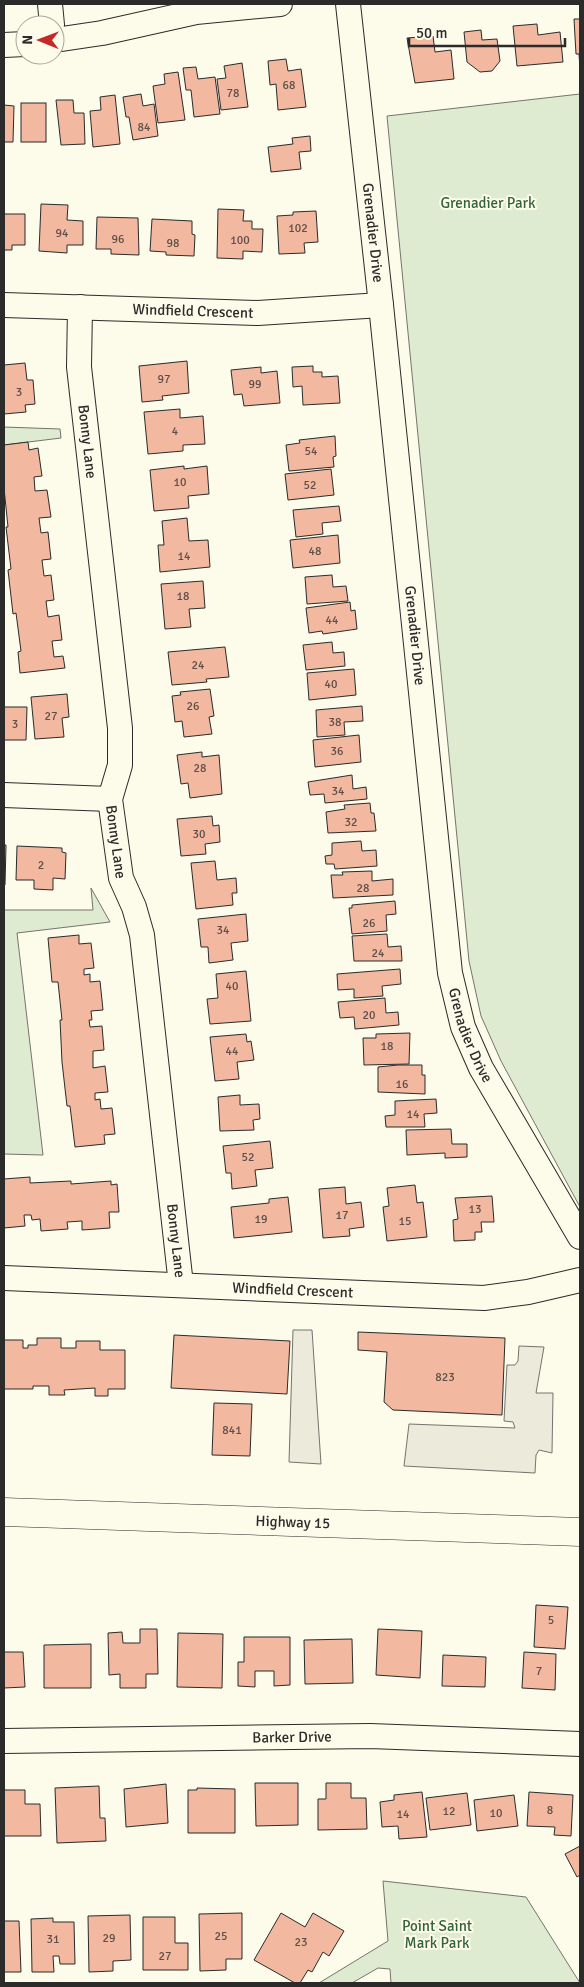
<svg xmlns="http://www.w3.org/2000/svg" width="584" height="1987" font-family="Signika,sans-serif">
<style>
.green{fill:#deebd1;stroke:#74746e}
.parking{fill:#eceadb;stroke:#74746e}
.building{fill:#f2b8a0;stroke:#2b2b2b}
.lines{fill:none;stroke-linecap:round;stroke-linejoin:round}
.minor-casing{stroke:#2b2b2b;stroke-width:26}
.major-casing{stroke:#2b2b2b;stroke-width:29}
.minor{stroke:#fdfbea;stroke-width:24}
.major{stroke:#fdfbea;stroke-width:28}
.labels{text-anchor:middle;stroke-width:4;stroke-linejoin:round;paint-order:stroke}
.number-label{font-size:12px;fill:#5d4e48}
.park-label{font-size:15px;fill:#34623c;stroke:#fdfbea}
.street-label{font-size:15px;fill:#2b2b2b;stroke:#fdfbea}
</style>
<rect width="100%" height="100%" fill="#fdfbea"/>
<g class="green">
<polygon points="580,94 580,1207 501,1061 481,1016 469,961 387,116"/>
<polygon points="4,427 60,429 61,438 4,445"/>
<polygon points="91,888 110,922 17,933 43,1155 4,1154 4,910 93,910"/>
<polygon points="383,1881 526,1897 580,1983 391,1983 390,1969 378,1968 352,1983 319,1983 388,1941"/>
</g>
<g class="parking">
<polygon points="293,1330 312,1330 321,1464 289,1462"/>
<polygon points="519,1346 544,1347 536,1393 553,1393 552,1453 539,1450 536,1455 535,1473 404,1466 409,1424 515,1428 513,1422 504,1421 507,1365 515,1365 518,1361"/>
</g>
<g class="building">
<polygon points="574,19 580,19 580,70 579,54 576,54"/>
<polygon points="537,24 538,35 560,32 563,62 517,66 513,26"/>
<polygon points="481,30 482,40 497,39 500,61 492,71 480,72 467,62 464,32"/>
<polygon points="433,36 435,52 451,50 454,79 415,83 407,38"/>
<polygon points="286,59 288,71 301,69 306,107 278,110 276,84 270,85 268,61"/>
<polygon points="242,63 248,107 221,110 217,79 226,78 224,66"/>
<polygon points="196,67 198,79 215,77 220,114 194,117 191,90 186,90 183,68"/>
<polygon points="178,72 185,120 158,123 153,86 165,84 164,74"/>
<polygon points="141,94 143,106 154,104 158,136 133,140 129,117 126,117 123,97"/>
<polygon points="115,95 120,144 93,147 90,111 101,110 100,97"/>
<polygon points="56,100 73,100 74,113 84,113 85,144 61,145"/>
<rect x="21" y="103" width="25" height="39"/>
<polygon points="4,105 14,106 13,142 4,142"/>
<polygon points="310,136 311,151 299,152 301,169 271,172 268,147 293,144 292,138"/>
<polygon points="41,204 68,205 67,220 83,221 83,245 67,245 67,253 39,251"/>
<polygon points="218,209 244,210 243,221 252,221 252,229 263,229 262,252 243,251 243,259 217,258"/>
<polygon points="316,211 318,242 304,243 305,253 279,254 277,216 293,215 293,212"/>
<polygon points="4,214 25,214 25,245 12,245 12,250 4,250"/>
<polygon points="97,217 138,218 139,255 111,254 111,249 96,249"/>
<polygon points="152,219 192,221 192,234 195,235 194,256 166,255 166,252 150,251"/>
<polygon points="187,361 189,393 162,396 163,400 142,402 139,366"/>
<polygon points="25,363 27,380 33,380 35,404 25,405 26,412 4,414 4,365"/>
<polygon points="313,366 313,372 322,372 322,377 338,376 340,403 303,405 302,386 293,387 292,367"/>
<polygon points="261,367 261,373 277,371 280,403 244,406 242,394 234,395 231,370"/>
<polygon points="180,409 180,418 203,416 205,444 183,445 183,451 148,454 144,412"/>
<polygon points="335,436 336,456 333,457 334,467 289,471 286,445 300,443 299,440"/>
<polygon points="28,442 29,450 38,448 42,476 34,477 35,491 47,490 51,517 39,518 41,533 48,532 51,559 42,560 44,576 51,575 54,600 46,601 48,617 59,615 62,640 52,641 54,657 63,656 65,668 20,673 18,652 21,651 16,613 13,614 8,570 11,569 6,527 8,527 4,488 4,445"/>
<polygon points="184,466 184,469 207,466 209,494 188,496 189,508 154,511 150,470"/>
<polygon points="331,469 334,495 288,500 285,474"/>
<polygon points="339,506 341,521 322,523 323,534 296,537 293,510"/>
<polygon points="187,518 189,541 208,540 210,567 160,572 158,545 164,545 162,521"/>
<polygon points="338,535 340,563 293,568 290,540"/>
<polygon points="332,575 333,587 346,586 348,601 307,604 305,577"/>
<polygon points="203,581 205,608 189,609 191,627 165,629 161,584"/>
<polygon points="350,602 351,611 355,610 357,629 323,634 322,631 309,633 306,608"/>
<polygon points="332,642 333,653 344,652 345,666 306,670 303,645"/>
<polygon points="225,647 229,677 206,679 207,682 172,685 168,652"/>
<polygon points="354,669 356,695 309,700 307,673"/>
<polygon points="210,689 214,716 209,717 212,734 184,737 182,721 175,722 172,696 181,695 180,692"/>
<polygon points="67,694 69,717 62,718 64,737 35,739 31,697"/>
<polygon points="362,706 363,721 344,722 345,735 317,737 316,710"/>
<polygon points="4,707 27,707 26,740 4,740"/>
<polygon points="359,735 361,762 315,767 313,740"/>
<polygon points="202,752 202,757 219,755 222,794 190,798 188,783 181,784 177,755"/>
<polygon points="352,775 353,789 366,787 367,799 325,803 324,794 310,795 308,782"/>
<polygon points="370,803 371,813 374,813 376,831 328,833 326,812 345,809 344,805"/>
<polygon points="212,816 213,826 219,825 220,842 205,844 206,854 181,856 177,819"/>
<polygon points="361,841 362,851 376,850 377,866 335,869 334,864 326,864 325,856 332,855 332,843"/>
<polygon points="4,845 6,845 5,885 4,885"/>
<polygon points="17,846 62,848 62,852 66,853 65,879 53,878 53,890 34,889 34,880 16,880"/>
<polygon points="215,861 217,880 236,878 237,893 232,893 233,905 196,909 191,863"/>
<polygon points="372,871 372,881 393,879 393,895 333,898 331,875 343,875 342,872"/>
<polygon points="395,901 396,914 386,915 387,931 352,934 349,908 352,908 352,905"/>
<polygon points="246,914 248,941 231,943 233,960 209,963 208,947 201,947 198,919"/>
<polygon points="387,934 388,947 401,946 402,961 354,961 352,936"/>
<polygon points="79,935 79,944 91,943 94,968 84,969 84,975 90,974 90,982 100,981 103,1010 91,1011 92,1020 89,1020 90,1027 102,1026 104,1050 93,1051 93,1068 105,1066 108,1092 95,1093 95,1100 100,1099 101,1109 112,1108 115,1134 104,1135 105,1144 75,1147 70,1106 67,1106 62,1062 60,1020 62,1020 58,982 52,982 48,938"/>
<polygon points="400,969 401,984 382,986 383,996 354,998 354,989 338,990 337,974"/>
<polygon points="246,971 251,1021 210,1024 207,999 218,998 216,974"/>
<polygon points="385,998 386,1013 398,1012 399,1025 355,1029 354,1017 340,1018 338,1002"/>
<polygon points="410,1033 409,1064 364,1065 363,1038 376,1038 376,1034"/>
<polygon points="246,1034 247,1042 251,1041 254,1060 237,1062 239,1079 215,1081 210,1037"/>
<polygon points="398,1065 422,1065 422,1075 425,1075 425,1094 378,1092 378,1067"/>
<polygon points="240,1095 240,1105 259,1104 260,1119 253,1120 254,1130 220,1131 218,1097"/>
<polygon points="436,1099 437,1113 424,1114 425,1127 386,1127 385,1116 395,1115 395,1101"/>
<polygon points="451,1129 452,1144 467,1144 467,1157 445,1158 445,1153 407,1155 406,1130"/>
<polygon points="270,1141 273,1168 255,1170 257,1186 232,1189 231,1173 226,1173 223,1146"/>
<polygon points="30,1177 30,1183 71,1181 71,1184 111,1181 111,1185 117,1184 119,1212 109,1212 110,1228 82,1230 82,1221 67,1222 68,1229 41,1231 40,1219 32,1220 31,1215 24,1215 25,1226 4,1228 4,1179"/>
<polygon points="415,1185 417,1203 423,1202 427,1237 387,1241 383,1207 389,1206 387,1188"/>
<polygon points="345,1187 346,1204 361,1202 364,1227 349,1229 350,1236 323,1238 319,1189"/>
<polygon points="492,1196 494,1222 481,1222 482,1232 475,1232 475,1240 454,1241 453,1220 458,1219 455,1198"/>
<polygon points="288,1197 292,1232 234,1238 231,1207 269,1203 269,1199"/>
<polygon points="358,1332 505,1338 502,1415 393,1410 384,1402 387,1352 358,1350"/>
<polygon points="174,1335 290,1341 287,1394 171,1388"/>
<polygon points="37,1338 61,1338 61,1348 76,1348 76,1341 100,1341 100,1350 125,1350 125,1389 108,1389 108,1396 95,1396 95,1388 64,1390 65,1395 49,1395 49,1386 33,1386 33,1389 4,1389 4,1340 23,1340 23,1348 28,1348 28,1345 37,1345"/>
<polygon points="214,1403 252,1404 250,1456 212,1455"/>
<polygon points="536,1605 568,1607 565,1649 534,1647"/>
<polygon points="140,1629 157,1629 158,1674 146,1674 146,1688 120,1688 120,1674 109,1675 108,1633 122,1632 123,1643 140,1643"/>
<polygon points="378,1629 422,1631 420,1678 376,1675"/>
<polygon points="178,1633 223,1634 222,1688 177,1687"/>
<polygon points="244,1637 290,1637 290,1685 274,1686 274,1671 255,1671 255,1687 238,1686 238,1662 244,1662"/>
<polygon points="352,1639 353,1683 305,1684 304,1640"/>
<polygon points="91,1644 91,1688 44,1688 44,1645"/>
<polygon points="4,1652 23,1652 25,1687 4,1688"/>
<polygon points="524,1652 556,1654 555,1690 522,1688"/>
<polygon points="443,1655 486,1657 485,1687 442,1686"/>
<polygon points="255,1783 298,1783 298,1825 256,1826"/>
<polygon points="326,1783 351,1783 351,1798 366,1798 367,1829 318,1830 318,1799 326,1799"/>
<polygon points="166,1784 168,1823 126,1827 124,1789"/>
<polygon points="99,1786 100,1818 105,1818 106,1841 57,1843 55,1788"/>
<polygon points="197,1788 235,1789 235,1833 188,1833 188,1790 197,1790"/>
<polygon points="4,1790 25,1790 25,1804 40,1804 41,1836 4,1836"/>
<polygon points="422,1792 427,1837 399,1839 398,1826 382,1827 380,1802 394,1800 394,1795"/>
<polygon points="529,1792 573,1795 571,1836 554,1835 555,1827 527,1826"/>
<polygon points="467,1793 471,1825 430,1830 426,1798"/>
<polygon points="514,1795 518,1826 477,1831 474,1800"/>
<polygon points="580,1846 580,1875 577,1877 565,1854"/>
<polygon points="242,1913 242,1959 226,1959 226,1970 200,1971 199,1914"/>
<polygon points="281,1913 305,1927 313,1913 344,1931 329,1956 323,1952 312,1972 308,1970 300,1983 295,1983 254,1960"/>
<polygon points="130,1915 131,1960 113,1961 113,1971 89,1972 88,1916"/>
<polygon points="143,1917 175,1917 175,1943 188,1943 188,1970 143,1970"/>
<polygon points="53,1918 53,1922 74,1922 75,1964 60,1964 59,1956 53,1956 54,1972 32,1972 31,1919"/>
<polygon points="4,1921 19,1921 21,1972 4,1972"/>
</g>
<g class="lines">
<g class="minor-casing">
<g id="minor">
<polyline points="50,4 52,25"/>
<path id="s1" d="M 348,4 L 381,305 L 450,973 L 463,1027 L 481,1068 L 580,1237"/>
<polyline points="55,40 102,33 196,12 280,4"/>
<polyline points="4,45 25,44"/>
<path id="s2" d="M 4,305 L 258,313 L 381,305"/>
<path id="s3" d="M 80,307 L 79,367 L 120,728 L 120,765 L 110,799 L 121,878 L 134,907 L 142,935 L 181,1285"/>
<polyline points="4,795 110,799"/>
<path id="s4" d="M 4,1278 L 484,1298 L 528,1292 L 580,1280"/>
<path id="s5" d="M 4,1741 L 370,1736 L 580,1744"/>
</g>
</g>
<g class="major-casing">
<g id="major">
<path id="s6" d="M 4,1512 L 580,1532"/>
</g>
</g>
<use href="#minor" class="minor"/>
<use href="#major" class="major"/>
</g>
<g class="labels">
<g class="number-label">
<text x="289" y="89">68</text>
<text x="233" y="97">78</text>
<text x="144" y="131">84</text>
<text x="298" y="232">102</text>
<text x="62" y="237">94</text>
<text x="118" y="243">96</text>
<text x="240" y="244">100</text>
<text x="173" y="247">98</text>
<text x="164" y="383">97</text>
<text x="255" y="388">99</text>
<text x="19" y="396">3</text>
<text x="175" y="435">4</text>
<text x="311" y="455">54</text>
<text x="180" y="486">10</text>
<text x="310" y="489">52</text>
<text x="315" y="555">48</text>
<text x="184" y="560">14</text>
<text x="183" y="600">18</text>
<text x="332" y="624">44</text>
<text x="198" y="669">24</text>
<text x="331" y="688">40</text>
<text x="193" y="710">26</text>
<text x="51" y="720">27</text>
<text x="335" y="726">38</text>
<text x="15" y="728">3</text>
<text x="337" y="755">36</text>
<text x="200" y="772">28</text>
<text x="338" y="795">34</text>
<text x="351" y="826">32</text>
<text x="199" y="838">30</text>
<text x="41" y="869">2</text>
<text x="363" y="892">28</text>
<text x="369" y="927">26</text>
<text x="223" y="934">34</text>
<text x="378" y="957">24</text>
<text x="232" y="990">40</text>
<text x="369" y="1019">20</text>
<text x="387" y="1050">18</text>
<text x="232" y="1055">44</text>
<text x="402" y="1088">16</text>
<text x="413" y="1118">14</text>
<text x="248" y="1161">52</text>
<text x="475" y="1213">13</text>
<text x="342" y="1219">17</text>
<text x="261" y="1223">19</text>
<text x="405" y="1225">15</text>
<text x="445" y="1381">823</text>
<text x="232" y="1434">841</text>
<text x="551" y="1624">5</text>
<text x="539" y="1675">7</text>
<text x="550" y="1814">8</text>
<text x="449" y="1815">12</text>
<text x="496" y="1817">10</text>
<text x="403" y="1818">14</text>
<text x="221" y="1940">25</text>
<text x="109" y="1942">29</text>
<text x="53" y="1943">31</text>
<text x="301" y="1946">23</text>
<text x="165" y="1960">27</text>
</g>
<g class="park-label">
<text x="488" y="208">Grenadier Park</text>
<text x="437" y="1931">Point Saint<tspan x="437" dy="17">Mark Park</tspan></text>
</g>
<g class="street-label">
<text dy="5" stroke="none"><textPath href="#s1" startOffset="230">Grenadier Drive</textPath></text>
<text dy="5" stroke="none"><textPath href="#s2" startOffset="189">Windfield Crescent</textPath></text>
<text dy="5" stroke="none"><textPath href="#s3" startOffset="135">Bonny Lane</textPath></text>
<text dy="5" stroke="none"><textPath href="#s1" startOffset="635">Grenadier Drive</textPath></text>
<text dy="5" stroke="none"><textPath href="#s3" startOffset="539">Bonny Lane</textPath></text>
<text dy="5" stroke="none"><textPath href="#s1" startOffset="1040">Grenadier Drive</textPath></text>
<text dy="5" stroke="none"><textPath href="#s3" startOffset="944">Bonny Lane</textPath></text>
<text dy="5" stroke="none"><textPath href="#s4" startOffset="289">Windfield Crescent</textPath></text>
<text dy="5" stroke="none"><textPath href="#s6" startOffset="289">Highway 15</textPath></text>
<text dy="5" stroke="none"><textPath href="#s5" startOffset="288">Barker Drive</textPath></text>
</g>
</g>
<rect width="584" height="1987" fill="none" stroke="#2b2b2b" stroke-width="10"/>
<g transform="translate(40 40) rotate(271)"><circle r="24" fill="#fdfbea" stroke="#a9a89e"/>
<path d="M0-4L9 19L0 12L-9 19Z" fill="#c62828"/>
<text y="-8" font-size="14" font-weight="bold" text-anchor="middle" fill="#2b2b2b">N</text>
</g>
<path d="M409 38v8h156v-8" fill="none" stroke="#2b2b2b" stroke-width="2.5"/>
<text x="416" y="38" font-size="15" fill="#2b2b2b" stroke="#fdfbea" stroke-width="4" paint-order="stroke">50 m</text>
</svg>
